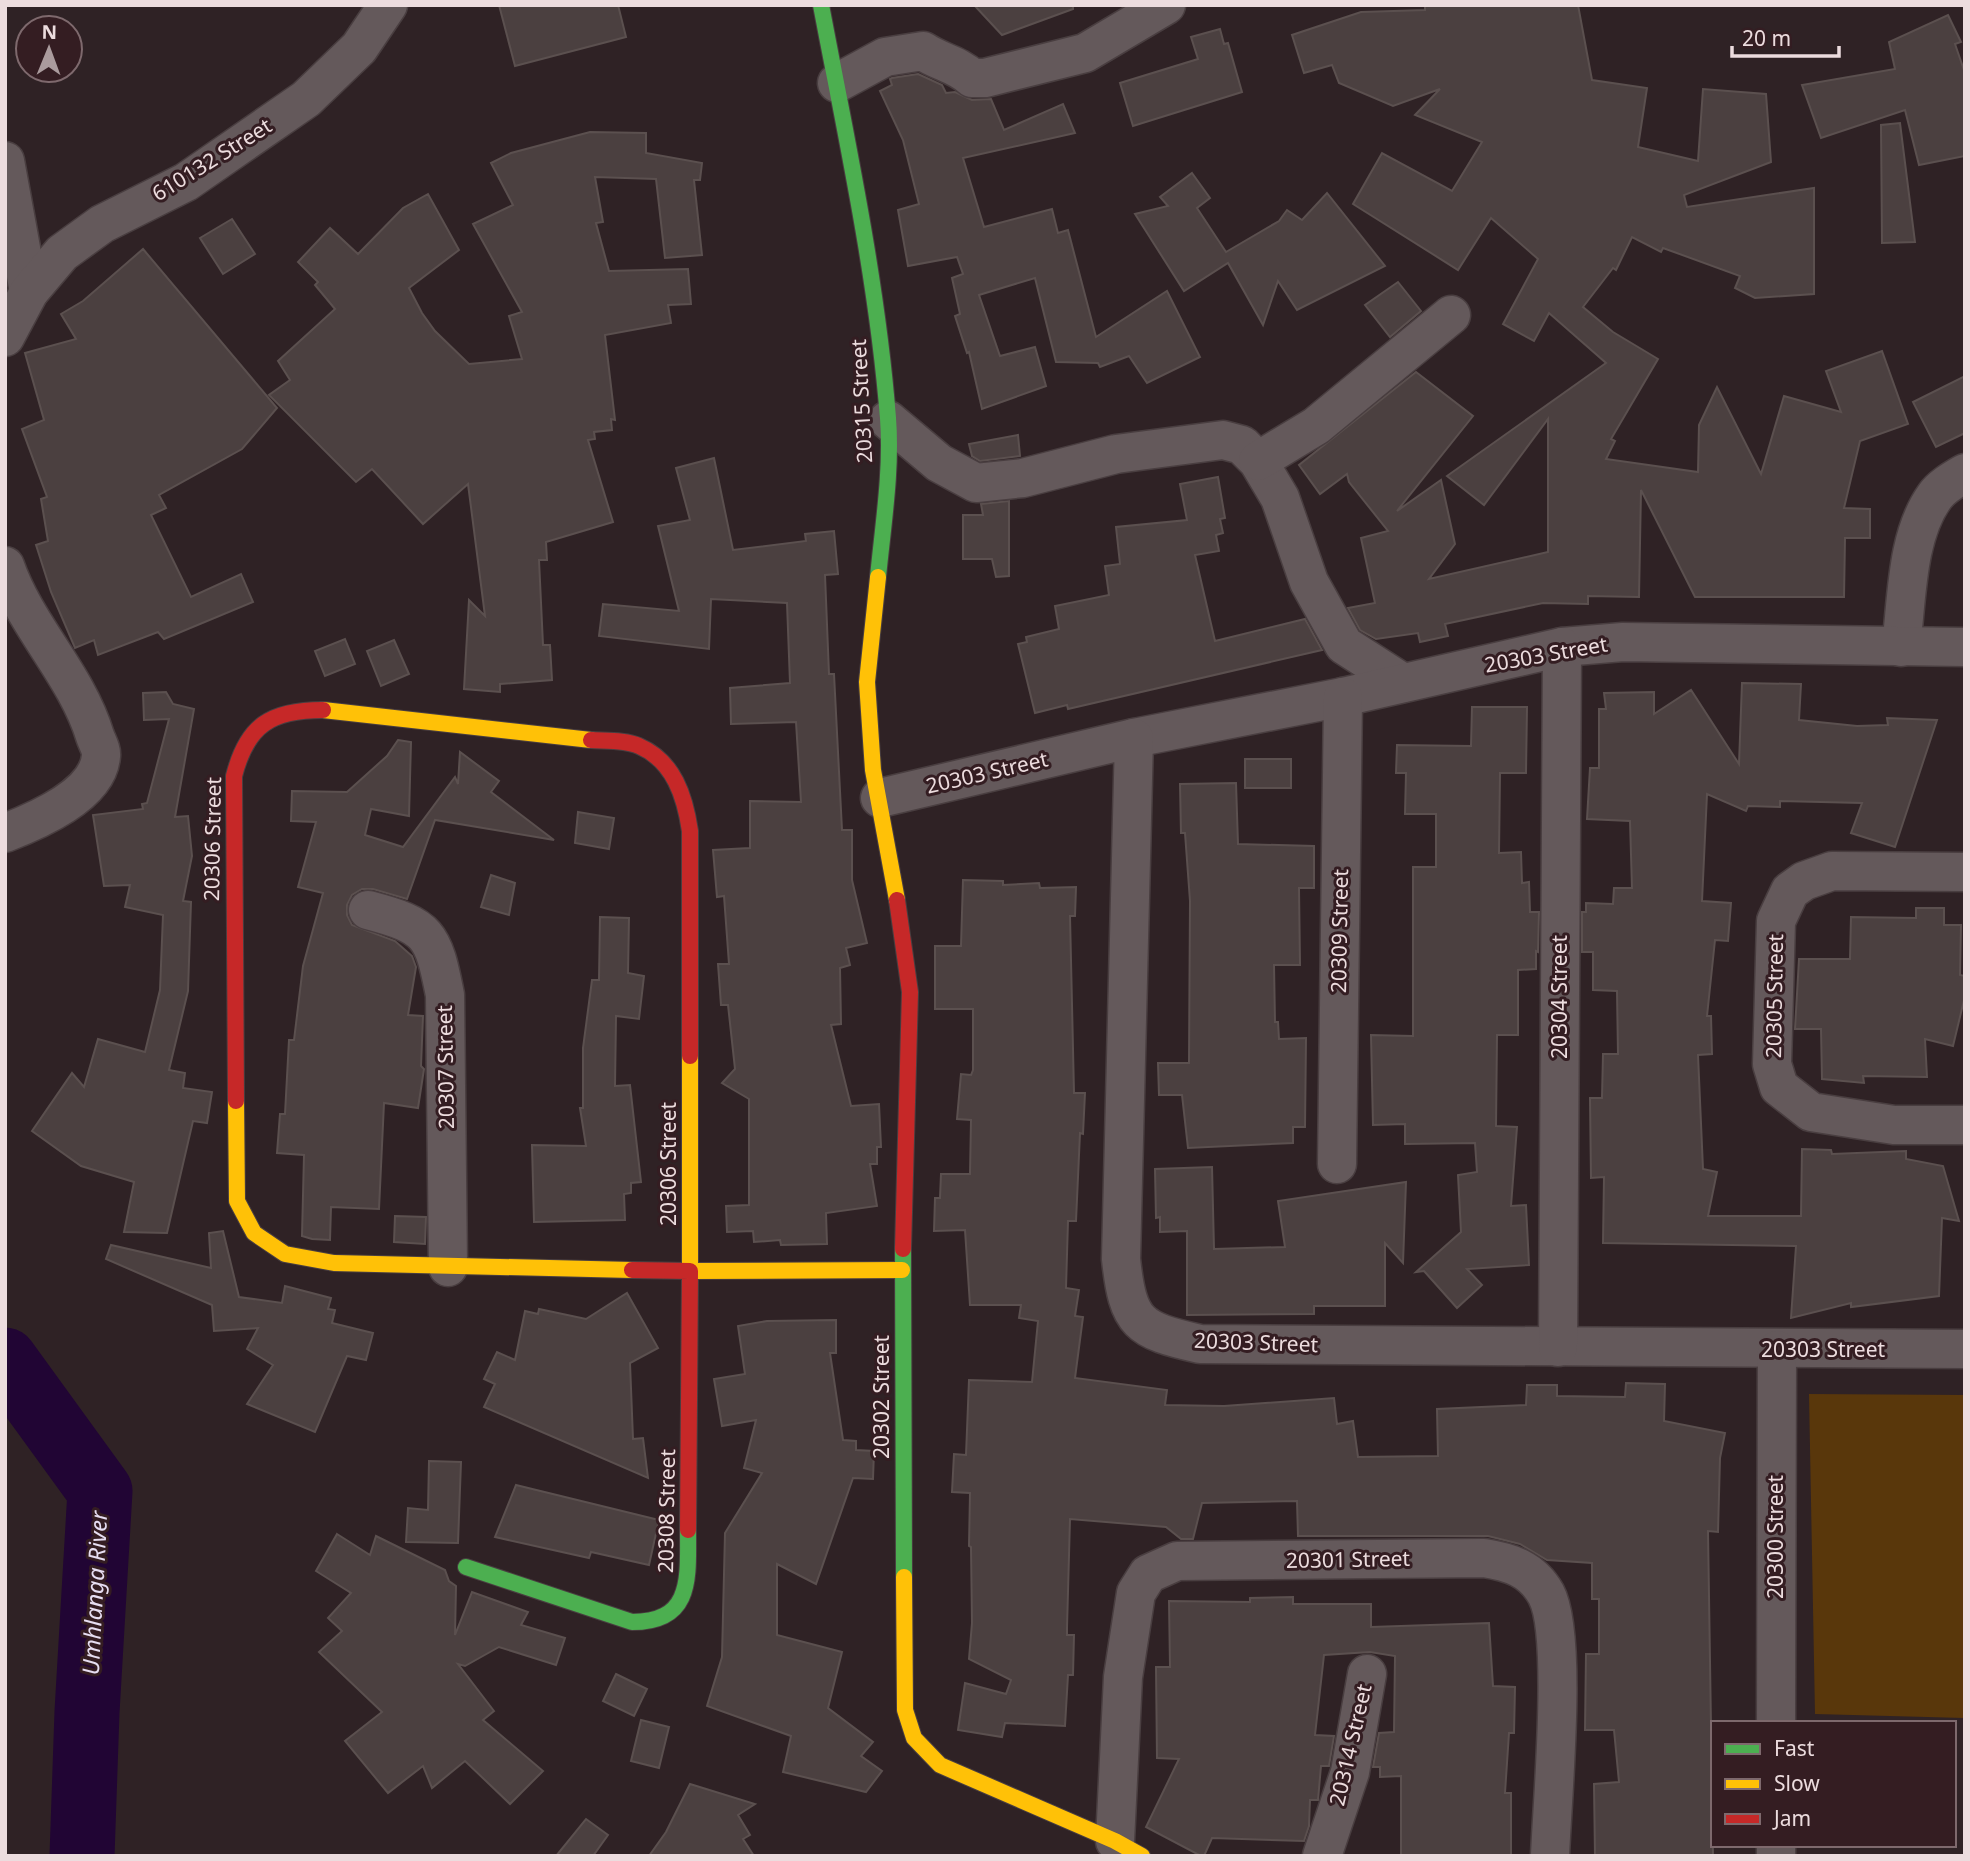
<svg xmlns="http://www.w3.org/2000/svg" width="1970" height="1861" font-family="'Noto Sans',sans-serif">
<style>
.green{fill:#59370b}
.lines{fill:none;stroke-linecap:round;stroke-linejoin:round}
.river{stroke:#210534;stroke-width:65}
.building{fill:#4b4040;stroke:#5b504f;stroke-width:2}
.street-casing{stroke:#493e40;stroke-width:41}
.fast-casing{stroke:#493e40;stroke-width:18}
.slow-casing{stroke:#493e40;stroke-width:18}
.jam-casing{stroke:#493e40;stroke-width:18}
.street{stroke:#64595b;stroke-width:38}
.fast{stroke:#4caf50;stroke-width:16}
.slow{stroke:#ffc107;stroke-width:16}
.jam{stroke:#c62828;stroke-width:16}
.labels{text-anchor:middle;stroke-width:6;stroke-linejoin:round;paint-order:stroke}
.street-label{font-size:21px;fill:#ecdcde;stroke:#341d22}
.water-label{font-size:23px;font-style:italic;fill:#e7def2;stroke:#341d22}
</style>
<rect width="100%" height="100%" fill="#2f2225"/>
<polygon class="green" points="1809,1394 1965,1395 1964,1718 1815,1714"/>
<g class="lines">
<polyline class="river" points="5,1360 100,1491 87,1712 82,1856"/>
</g>
<g class="building">
<polygon points="499,5 618,5 626,37 515,66"/>
<polygon points="974,5 1073,5 1073,9 1002,35"/>
<polygon points="1425,5 1578,5 1592,80 1647,88 1638,147 1698,161 1703,89 1766,94 1771,162 1684,195 1687,207 1814,188 1814,294 1755,298 1735,288 1740,276 1663,248 1661,252 1632,237 1616,270 1613,268 1583,307 1613,332 1658,359 1611,439 1615,441 1606,459 1698,472 1699,425 1717,387 1761,474 1784,396 1841,412 1826,371 1882,351 1908,424 1860,441 1844,508 1870,509 1870,538 1845,538 1844,597 1695,597 1641,490 1639,597 1588,596 1588,604 1543,603 1445,624 1448,636 1420,642 1418,633 1376,639 1360,630 1348,608 1375,603 1361,538 1388,531 1349,482 1347,474 1320,494 1299,465 1416,372 1473,416 1397,511 1441,480 1455,544 1429,579 1548,552 1548,419 1484,505 1447,476 1606,363 1549,313 1534,341 1503,324 1538,259 1491,218 1458,270 1353,204 1382,153 1452,191 1482,142 1415,115 1440,89 1393,106 1339,83 1332,65 1304,73 1292,35 1361,12 1425,10"/>
<polygon points="1948,15 1961,42 1955,44 1965,73 1965,156 1919,165 1905,110 1821,138 1802,85 1895,69 1889,42"/>
<polygon points="1220,29 1224,44 1228,43 1242,92 1133,126 1120,83 1198,59 1191,37"/>
<polygon points="918,74 942,85 946,93 955,92 972,100 991,99 1004,130 1063,104 1075,133 963,158 984,227 1052,209 1058,233 1068,230 1096,337 1167,291 1200,357 1147,383 1129,356 1100,367 1098,363 1056,362 1035,278 979,295 1000,356 1035,347 1046,386 982,409 969,352 967,353 955,316 960,314 952,278 963,274 957,257 908,266 898,210 919,204 903,140 880,91 892,85 890,79 892,78"/>
<polygon points="1900,123 1915,242 1882,243 1881,125"/>
<polygon points="590,132 646,133 646,153 702,163 700,180 694,180 702,255 665,258 656,179 595,177 603,222 596,223 609,271 688,269 691,304 668,305 671,323 605,335 615,420 611,419 612,430 594,432 595,439 588,440 613,522 546,542 547,560 539,560 543,645 550,645 552,680 500,684 500,692 464,689 469,600 485,616 468,484 423,524 372,469 356,482 269,395 290,380 278,361 335,309 315,285 318,282 298,262 330,228 358,254 403,208 428,194 459,250 409,288 422,313 435,331 469,364 522,359 509,316 522,312 473,224 513,205 491,163 511,153"/>
<polygon points="1192,173 1210,198 1197,208 1226,252 1279,221 1287,210 1302,220 1327,193 1385,266 1297,310 1278,281 1263,325 1228,263 1184,291 1135,214 1168,206 1160,197"/>
<polygon points="232,219 255,254 223,274 200,238"/>
<polygon points="143,249 277,408 242,449 159,495 166,508 151,515 191,597 241,574 253,602 164,639 158,632 98,655 94,640 75,648 51,592 36,545 48,541 41,499 47,497 22,429 44,420 25,353 76,339 61,314 83,301"/>
<polygon points="1398,282 1421,311 1390,337 1365,305"/>
<polygon points="1965,376 1965,433 1936,447 1913,402"/>
<polygon points="1018,435 1020,456 980,461 972,456 969,444"/>
<polygon points="714,458 733,550 806,541 805,534 834,531 838,574 825,575 829,674 834,674 842,830 852,830 852,880 867,943 846,948 850,965 840,968 841,1024 831,1025 851,1106 879,1104 881,1147 877,1147 877,1164 870,1164 877,1206 826,1213 827,1244 781,1245 780,1240 754,1242 753,1231 727,1232 726,1206 749,1205 749,1099 722,1083 735,1069 728,1005 721,1005 718,964 729,964 724,896 717,897 713,850 750,848 750,801 801,802 796,722 731,724 730,688 790,683 787,603 711,599 709,649 599,636 603,604 679,611 658,526 690,520 676,468"/>
<polygon points="1218,477 1225,518 1220,519 1223,533 1216,535 1219,551 1195,555 1215,641 1305,619 1322,650 1068,709 1067,705 1035,713 1018,644 1027,642 1026,637 1059,629 1055,606 1109,595 1105,566 1120,564 1116,527 1187,520 1180,484"/>
<polygon points="1009,501 1009,576 996,577 992,559 963,559 963,515 983,515 981,504"/>
<polygon points="345,639 355,664 325,676 315,651"/>
<polygon points="394,640 409,674 381,686 367,651"/>
<polygon points="1742,683 1801,684 1799,720 1857,726 1888,725 1887,718 1937,720 1895,847 1851,833 1862,803 1780,801 1780,807 1748,806 1746,811 1707,794 1702,901 1731,903 1728,941 1715,940 1707,1016 1711,1016 1712,1054 1698,1055 1703,1169 1717,1172 1708,1216 1801,1216 1802,1149 1831,1150 1832,1154 1906,1151 1906,1159 1943,1166 1959,1221 1942,1218 1939,1296 1851,1307 1851,1303 1791,1318 1796,1246 1603,1243 1604,1177 1591,1178 1590,1098 1602,1098 1603,1054 1618,1054 1617,991 1593,990 1593,952 1582,952 1582,912 1586,912 1586,903 1613,904 1614,888 1632,888 1630,821 1587,819 1590,768 1599,768 1599,709 1606,709 1604,693 1654,692 1654,714 1691,690 1739,764"/>
<polygon points="166,692 173,704 194,709 175,817 188,816 192,856 183,901 191,902 188,991 169,1070 185,1073 183,1088 212,1092 207,1123 193,1121 167,1233 124,1232 134,1182 81,1166 32,1131 72,1073 84,1087 98,1039 145,1052 160,990 163,915 125,907 130,885 104,886 93,815 143,809 142,804 147,803 169,719 144,720 143,693"/>
<polygon points="1472,707 1527,707 1526,773 1500,773 1499,853 1521,852 1522,883 1529,882 1530,912 1539,912 1538,952 1536,951 1536,969 1518,970 1518,1035 1497,1035 1496,1126 1517,1127 1511,1206 1526,1205 1529,1265 1467,1269 1482,1285 1457,1308 1424,1271 1416,1272 1461,1232 1458,1175 1477,1172 1475,1143 1405,1144 1405,1124 1373,1125 1371,1035 1413,1036 1413,867 1436,867 1436,814 1405,814 1406,773 1396,773 1397,745 1471,746"/>
<polygon points="398,740 411,742 409,816 371,809 365,835 403,847 455,777 458,784 460,752 499,781 491,792 554,840 435,820 407,899 373,889 362,889 352,895 347,905 347,915 352,925 395,941 412,956 416,967 408,1015 423,1016 421,1066 424,1069 418,1108 384,1103 379,1209 331,1207 330,1240 312,1239 302,1236 304,1155 277,1153 280,1114 285,1114 289,1040 294,1040 303,966 323,893 298,887 316,822 291,821 292,791 347,792 387,756"/>
<rect x="1245" y="759" width="46" height="29"/>
<polygon points="1236,783 1238,844 1314,846 1314,888 1299,888 1300,965 1274,965 1275,1022 1278,1022 1279,1039 1306,1038 1305,1127 1293,1127 1293,1143 1188,1148 1182,1095 1159,1095 1158,1063 1189,1063 1190,901 1185,833 1181,833 1180,784"/>
<polygon points="578,812 614,818 609,849 575,843"/>
<polygon points="491,875 515,883 509,915 481,907"/>
<polygon points="963,880 1003,881 1003,885 1039,883 1040,888 1076,887 1075,916 1070,916 1074,1093 1085,1093 1083,1134 1080,1133 1076,1221 1068,1221 1066,1288 1079,1290 1075,1316 1083,1317 1075,1378 1167,1390 1165,1405 1224,1406 1334,1398 1337,1424 1353,1421 1358,1457 1438,1456 1437,1409 1526,1405 1527,1385 1557,1385 1557,1396 1625,1397 1626,1383 1665,1384 1664,1421 1725,1433 1720,1458 1718,1532 1708,1531 1713,1856 1595,1856 1594,1784 1619,1782 1614,1730 1585,1730 1586,1654 1599,1654 1599,1599 1592,1599 1592,1563 1547,1560 1520,1544 1488,1536 1298,1536 1297,1501 1202,1503 1193,1539 1181,1539 1166,1527 1070,1519 1067,1628 1067,1635 1074,1635 1073,1675 1068,1675 1065,1726 1005,1723 1002,1737 958,1730 965,1683 1006,1694 1011,1680 969,1659 972,1623 971,1547 969,1546 970,1493 952,1492 954,1454 966,1455 969,1380 1032,1382 1038,1321 1019,1318 1021,1305 970,1305 965,1230 934,1231 935,1198 940,1198 941,1174 970,1174 971,1120 957,1119 961,1074 971,1075 973,1070 973,1009 935,1009 935,946 961,946"/>
<polygon points="1916,908 1944,908 1944,925 1961,925 1960,975 1965,976 1965,996 1953,1046 1925,1039 1927,1077 1863,1076 1864,1083 1822,1079 1821,1029 1795,1029 1799,959 1850,959 1851,917 1916,918"/>
<polygon points="600,917 629,918 628,973 644,976 639,1019 616,1016 615,1086 630,1085 641,1182 631,1183 631,1193 624,1194 625,1220 534,1222 532,1145 586,1146 580,1108 583,1108 583,1048 592,980 599,980"/>
<polygon points="1212,1167 1214,1249 1285,1247 1278,1201 1406,1182 1403,1263 1385,1243 1385,1306 1314,1306 1314,1314 1187,1315 1187,1231 1160,1232 1160,1217 1156,1218 1155,1169"/>
<polygon points="395,1216 426,1217 425,1244 394,1242"/>
<polygon points="223,1231 239,1297 282,1303 285,1286 331,1298 328,1309 335,1310 332,1323 373,1333 366,1360 347,1356 315,1432 247,1404 273,1365 247,1349 258,1328 214,1331 212,1305 106,1259 111,1245 211,1268 209,1233"/>
<polygon points="627,1293 658,1348 630,1363 633,1439 643,1438 648,1478 484,1407 495,1384 484,1379 497,1352 515,1360 525,1311 538,1314 539,1309 586,1319"/>
<polygon points="836,1320 836,1353 830,1353 843,1440 856,1441 856,1450 874,1451 873,1479 853,1478 816,1584 777,1564 777,1635 842,1652 828,1708 873,1742 861,1756 882,1771 866,1792 783,1772 791,1736 707,1706 722,1657 725,1533 762,1473 744,1468 756,1420 722,1426 714,1379 745,1374 738,1326 767,1321"/>
<polygon points="429,1461 461,1462 458,1543 406,1542 408,1508 428,1510"/>
<polygon points="516,1485 659,1520 649,1565 591,1552 589,1558 495,1537"/>
<polygon points="337,1534 370,1555 376,1536 445,1570 449,1581 456,1586 455,1635 472,1592 528,1612 521,1625 565,1638 556,1665 499,1647 465,1666 458,1664 494,1711 483,1720 543,1771 510,1804 465,1761 432,1788 423,1766 388,1793 345,1741 382,1712 319,1652 342,1631 328,1618 351,1593 316,1571"/>
<polygon points="1293,1597 1293,1604 1371,1604 1371,1627 1489,1623 1493,1686 1515,1687 1514,1733 1509,1733 1505,1793 1511,1793 1511,1856 1401,1856 1401,1776 1380,1777 1380,1767 1373,1767 1379,1733 1394,1732 1395,1656 1370,1652 1324,1655 1315,1735 1334,1736 1329,1766 1321,1766 1318,1800 1310,1800 1309,1826 1304,1841 1212,1838 1204,1856 1201,1856 1146,1827 1179,1759 1157,1758 1156,1667 1170,1667 1169,1601 1250,1602 1250,1598"/>
<polygon points="616,1674 647,1689 634,1716 603,1701"/>
<polygon points="641,1720 669,1727 659,1768 631,1761"/>
<polygon points="690,1784 755,1804 738,1815 750,1835 743,1839 754,1856 649,1856 666,1832"/>
<polygon points="586,1819 608,1835 593,1856 556,1856"/>
</g>
<g class="lines">
<g class="street-casing">
<g id="street">
<path d="M 837,83 L 885,57 L 923,51 C 939,62 957,64 972,78 L 985,78 L 1085,53 L 1166,5"/>
<polyline points="5,161 29,292"/>
<polyline points="5,337 29,292 62,253 102,224 186,182 306,99 359,48 388,5"/>
<polyline points="888,420 939,463 976,483 1023,478 1116,454 1223,440 1242,445 1258,461 1280,498 1309,582 1344,645 1403,683"/>
<polyline points="1258,461 1316,426 1451,315"/>
<path d="M 5,566 C 26,627 76,674 95,736 C 97,742 102,750 101,756 C 98,795 36,821 5,833"/>
<path d="M 1901,647 C 1907,599 1906,536 1935,496 C 1942,486 1955,479 1965,473"/>
<polyline points="1134,738 1343,697 1562,647 1623,642 1965,647"/>
<path d="M 880,798 L 1134,738 L 1121,1259 C 1128,1324 1138,1330 1200,1344 L 1965,1349"/>
<polyline points="1965,872 1832,871 1804,881 1790,891 1776,921 1772,1064 1779,1087 1811,1112 1894,1125 1965,1125"/>
<path d="M 368,910 C 429,926 433,934 445,995 L 448,1267"/>
<polyline points="1337,1164 1343,697"/>
<polyline points="1558,1347 1562,647"/>
<polyline points="1776,1723 1777,1350"/>
<path d="M 1115,1841 L 1123,1677 L 1136,1593 L 1148,1574 L 1177,1561 L 1484,1558 C 1510,1562 1532,1569 1546,1594 C 1568,1634 1552,1802 1550,1856"/>
<polyline points="1322,1856 1350,1772 1367,1674"/>
<polyline points="1776,1856 1776,1845"/>
</g>
</g>
<g class="fast-casing">
<g id="fast">
<path d="M 821,5 C 847,142 877,279 888,418 C 892,470 883,525 878,577"/>
<polyline points="903,1249 904,1577"/>
<path d="M 466,1567 L 632,1622 C 693,1622 688,1578 688,1530"/>
</g>
</g>
<g class="slow-casing">
<g id="slow">
<polyline points="878,577 867,682 873,770 897,900"/>
<polyline points="323,710 591,740"/>
<polyline points="690,1056 690,1271 902,1270"/>
<polyline points="236,1101 237,1201 254,1233 285,1254 334,1263 632,1270"/>
<polyline points="904,1577 905,1710 914,1738 940,1765 1115,1841 1142,1856"/>
</g>
</g>
<g class="jam-casing">
<g id="jam">
<path d="M 591,740 C 606,741 626,740 639,746 C 674,761 685,797 690,831 L 690,1056"/>
<polyline points="897,900 910,992 903,1249"/>
<path d="M 236,1101 L 234,776 C 247,725 271,710 323,710"/>
<polyline points="632,1270 690,1271 688,1530"/>
</g>
</g>
<use href="#street" class="street"/>
<use href="#fast" class="fast"/>
<use href="#slow" class="slow"/>
<use href="#jam" class="jam"/>
</g>
<g class="labels">
<g class="street-label">
<text transform="translate(212 160) rotate(-32)" y="7">610132 Street</text>
<text transform="translate(862 401) rotate(-93)" y="7">20315 Street</text>
<text transform="translate(1546 655) rotate(-10)" y="7">20303 Street</text>
<text transform="translate(987 773) rotate(-13)" y="7">20303 Street</text>
<text transform="translate(213 839) rotate(-89)" y="7">20306 Street</text>
<text transform="translate(1340 931) rotate(-89)" y="7">20309 Street</text>
<text transform="translate(1775 996) rotate(-89)" y="7">20305 Street</text>
<text transform="translate(1560 997) rotate(-90)" y="7">20304 Street</text>
<text transform="translate(446 1067) rotate(-91)" y="7">20307 Street</text>
<text transform="translate(669 1164) rotate(-90)" y="7">20306 Street</text>
<text transform="translate(1256 1343) rotate(2)" y="7">20303 Street</text>
<text x="1823" y="1357">20303 Street</text>
<text transform="translate(882 1397) rotate(-90)" y="7">20302 Street</text>
<text transform="translate(667 1511) rotate(-89)" y="7">20308 Street</text>
<text transform="translate(1776 1537) rotate(-90)" y="7">20300 Street</text>
<text transform="translate(1348 1560) rotate(-1)" y="7">20301 Street</text>
<text transform="translate(1351 1745) rotate(-77)" y="7">20314 Street</text>
</g>
<g class="water-label">
<text transform="translate(95 1593) rotate(-87)" y="8">Umhlanga River</text>
</g>
</g>
<rect width="1970" height="1861" fill="none" stroke="#ecdcde" stroke-width="14"/>
<rect x="1711" y="1721" width="245" height="126" fill="#341d22" stroke="#7e696d" stroke-width="2"/>
<rect x="1725" y="1744" width="35" height="10" fill="#4caf50" stroke="#7e696d" stroke-width="2"/>
<text x="1774" y="1756" font-size="21" fill="#ecdcde">Fast</text>
<rect x="1725" y="1779" width="35" height="10" fill="#ffc107" stroke="#7e696d" stroke-width="2"/>
<text x="1774" y="1791" font-size="21" fill="#ecdcde">Slow</text>
<rect x="1725" y="1814" width="35" height="10" fill="#c62828" stroke="#7e696d" stroke-width="2"/>
<text x="1774" y="1826" font-size="21" fill="#ecdcde">Jam</text>
<g transform="translate(49 49) rotate(1)"><circle r="33" fill="#341d22" stroke="#7e696d" stroke-width="2"/>
<path d="M0-5L12 26L0 18L-12 26Z" fill="#aa9b9d"/>
<text y="-10" font-size="19" font-weight="bold" text-anchor="middle" fill="#ecdcde">N</text>
</g>
<path d="M1732 46v10h107v-10" fill="none" stroke="#ecdcde" stroke-width="3.5"/>
<text x="1742" y="46" font-size="21" fill="#ecdcde" stroke="#341d22" stroke-width="5" paint-order="stroke">20 m</text>
</svg>
